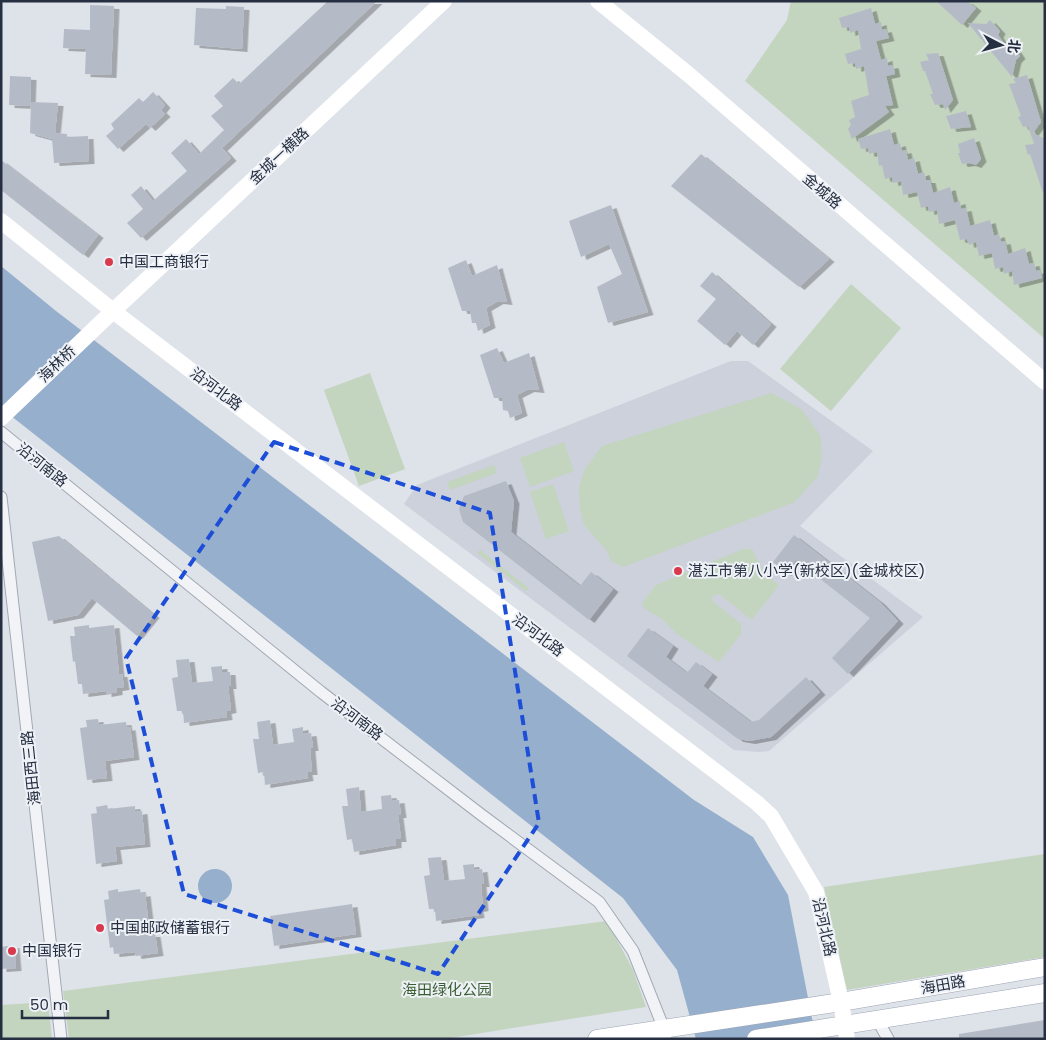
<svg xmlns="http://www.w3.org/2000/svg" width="1046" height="1040" font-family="Poppins,'Noto Sans SC',sans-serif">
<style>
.built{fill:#ccd1db}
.green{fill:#c3d4bf}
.water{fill:#96afcc}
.building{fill:#b5bbc6;filter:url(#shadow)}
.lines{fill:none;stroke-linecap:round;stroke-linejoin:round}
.street-casing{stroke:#a3a9b3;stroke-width:13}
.primary-casing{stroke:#9da6b6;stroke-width:19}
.street{stroke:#f1f3f7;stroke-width:11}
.secondary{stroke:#fff;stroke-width:16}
.primary{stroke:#fff;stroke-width:18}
.marked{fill:none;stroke:#1d4ed8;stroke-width:4;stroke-dasharray:10 6;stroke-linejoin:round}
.poi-dot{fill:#d9394d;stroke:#eef1f6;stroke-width:2}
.labels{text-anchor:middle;stroke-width:4;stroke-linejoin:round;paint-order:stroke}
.street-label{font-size:15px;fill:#262f41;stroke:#eef1f6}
.poi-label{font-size:15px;fill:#262f41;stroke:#eef1f6;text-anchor:start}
.park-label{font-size:15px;fill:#3a5e32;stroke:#eef1f6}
</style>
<defs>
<filter id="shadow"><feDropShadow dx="5.5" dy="3" stdDeviation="0" flood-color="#0004"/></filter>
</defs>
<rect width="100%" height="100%" fill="#dee2e9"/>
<polygon class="built" points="731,361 748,361 873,451 800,526 923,617 769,751 758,752 734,750 404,504 417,485"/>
<g class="green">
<polygon points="791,1 1045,1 1045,339 745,81 787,20"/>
<polygon points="851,284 901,328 831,411 780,369"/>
<polygon points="370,373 405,469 359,486 324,390"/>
<polygon points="771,393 801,409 820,435 822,457 818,476 795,502 623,567 611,561 607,551 584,525 580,508 579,489 584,470 602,446"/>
<polygon points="564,442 574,471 530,487 520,458"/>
<polygon points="494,465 497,473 450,490 447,482"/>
<polygon points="553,484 569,531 546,539 530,492"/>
<polygon points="743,549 752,549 764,573 779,585 752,620 719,594 713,596 711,600 741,624 741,634 719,662 677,634 663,620 644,608 642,603 656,585"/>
<polygon points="480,550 529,588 526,591 477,553"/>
<polygon points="1045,854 1045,957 847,990 824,887"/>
<polygon points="607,921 633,970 646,1007 444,1039 69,1039 63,991"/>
<polygon points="48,1002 52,1039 1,1039 1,1005"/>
</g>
<g class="water">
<polygon points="1,266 56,311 694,800 753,837 788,895 816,1039 696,1039 677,970 623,898 1,408"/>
<circle cx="215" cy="886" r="17"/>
</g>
<g class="building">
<polygon points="328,1 377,1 222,148 231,158 141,238 127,223 143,209 131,195 141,186 153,201 187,171 171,153 186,139 199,154 224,130 211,116 223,106 214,96 233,78 239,84"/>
<polygon points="936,1 967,1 976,8 962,25"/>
<polygon points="90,5 114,6 111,75 85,74 86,49 63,48 64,29 90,30"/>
<polygon points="226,6 244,7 242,49 194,45 196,8 226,9"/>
<polygon points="871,8 875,24 881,22 882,30 886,29 889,38 876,41 881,60 887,58 888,66 893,65 895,74 886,76 893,105 885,106 889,112 852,139 848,129 851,125 849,120 855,117 851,101 869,95 864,66 856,69 855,63 848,64 845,54 861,49 858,30 850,33 849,27 842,28 839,18"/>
<polygon points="990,20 1000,31 998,35 1003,42 1010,50 1014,47 1020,56 1016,60 1012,77 968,23 986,24"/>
<polygon points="938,53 953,100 945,110 943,104 935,105 930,94 933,94 925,71 923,71 920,62 929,60 926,54"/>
<polygon points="1027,75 1041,122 1033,133 1044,139 1045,142 1045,193 1043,193 1030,154 1028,155 1025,145 1034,144 1028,126 1023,127 1018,117 1021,116 1009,84 1016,83 1013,79"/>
<polygon points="10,76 31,77 30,106 9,105"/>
<polygon points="153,92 165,105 161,110 165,114 150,128 146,124 118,149 106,136 114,129 111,124 139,98 143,102"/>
<polygon points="31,102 58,103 55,133 67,134 67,137 88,136 89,161 54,163 52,139 30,133"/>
<polygon points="966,111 971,127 951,129 946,116"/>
<polygon points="890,129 894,145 900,143 902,151 906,150 908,160 914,158 918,174 924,172 926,180 930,180 933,193 950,187 954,203 960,201 961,209 966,208 970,226 990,220 994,236 999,234 1001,242 1005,241 1008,254 1025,248 1029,264 1034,263 1036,271 1040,270 1042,278 1014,285 1012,271 1004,274 1003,267 995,269 992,253 979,256 976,242 969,245 967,239 960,240 955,220 939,224 937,210 929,212 928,206 921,208 917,192 903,195 901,181 893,183 892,177 885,179 882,165 879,166 877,152 869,154 868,148 861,149 858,139"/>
<polygon points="974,138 981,159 976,165 970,163 962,164 958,153 960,153 958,144"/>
<polygon points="701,154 829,259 799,287 671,186"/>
<polygon points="1,160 98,235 83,255 1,190"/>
<polygon points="611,205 648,312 608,323 597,287 622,274 609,244 581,257 569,221"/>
<polygon points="466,260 472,276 497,265 507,302 498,301 486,308 490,325 478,331 476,323 472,323 470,311 462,311 448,268"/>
<polygon points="712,272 771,324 753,345 737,331 725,345 697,321 716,299 700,286"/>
<polygon points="497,348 504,363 529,353 539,390 529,389 517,395 522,413 510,418 508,411 503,410 502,398 494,398 480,355"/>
<polygon points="506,481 514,501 511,532 580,586 591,572 613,589 589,620 463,522 459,509 464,496"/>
<polygon points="794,535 880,602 898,621 848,674 832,658 870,618 796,560 786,573 773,562"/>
<polygon points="59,536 154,615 137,636 92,598 78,615 48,621 32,542"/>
<polygon points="89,625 89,628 114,625 119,674 122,674 124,687 117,688 117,692 106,694 106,691 83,694 82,684 78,684 75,661 73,662 70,636 75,636 74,627"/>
<polygon points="648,628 673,646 666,657 687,673 696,662 712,674 703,686 751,722 759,720 806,677 820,692 771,737 750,741 738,739 627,656"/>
<polygon points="189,659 192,683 213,681 211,667 222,666 222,672 230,672 231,686 228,686 231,710 226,711 227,717 184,723 183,711 177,711 172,678 178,677 176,660"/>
<polygon points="98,719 99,725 126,722 127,728 130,727 134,757 105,761 107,778 87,780 80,728 87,727 86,720"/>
<polygon points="270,720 273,745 294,742 292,729 303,727 303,734 311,733 313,748 310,748 312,772 307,772 308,778 265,785 264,772 258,773 253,739 259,739 257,722"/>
<polygon points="359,787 361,812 382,809 381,796 391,795 392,801 399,800 401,815 398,815 401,839 396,839 396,845 354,852 352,839 347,840 342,806 348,806 346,789"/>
<polygon points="107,805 108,809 135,806 135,812 142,811 145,844 115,847 117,861 96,864 91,814 97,813 96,807"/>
<polygon points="441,857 444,881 465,879 463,865 474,864 474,870 482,869 484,884 481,884 483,908 478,909 479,915 436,921 435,909 429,909 424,876 430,875 428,858"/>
<polygon points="118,889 118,892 140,889 141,894 145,893 150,934 155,934 158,953 136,956 135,952 114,954 113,947 110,948 104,900 109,899 108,891"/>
<polygon points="352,904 356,934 274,946 270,916"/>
<polygon points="14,945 16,968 1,969 1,947"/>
<polygon points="1045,1020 1045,1039 959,1039 959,1034"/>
</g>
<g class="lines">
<g class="street-casing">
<g id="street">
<polyline points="1,432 321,692 483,816 599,902 633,951 664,1029 666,1039"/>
<polyline points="1,497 61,1039"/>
<polyline points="877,1019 888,1039"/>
</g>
</g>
<g class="primary-casing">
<g id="primary">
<polyline points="597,1039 841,1002 1045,967"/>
<polyline points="756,1039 1045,993"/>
</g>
</g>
<use href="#street" class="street"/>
<g class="secondary">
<polyline points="598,1 688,74 1045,382"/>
<polyline points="1,221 113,311 757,803 771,816 816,892 841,1002 847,1039"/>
<polyline points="1,418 113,311 444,1"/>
</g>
<use href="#primary" class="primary"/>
</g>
<path class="marked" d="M 274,442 L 490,513 L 539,823 L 438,974 L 184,894 L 126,658 Z"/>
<g class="poi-dot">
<circle cx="109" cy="262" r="5"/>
<circle cx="678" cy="571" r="5"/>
<circle cx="100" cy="928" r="5"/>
<circle cx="12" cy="951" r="5"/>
</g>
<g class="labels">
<g class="street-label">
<text transform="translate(279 156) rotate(-43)" y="5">金城一横路</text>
<text transform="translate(822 191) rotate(41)" y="5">金城路</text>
<text transform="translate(57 364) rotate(-44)" y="5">海林桥</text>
<text transform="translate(216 389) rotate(37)" y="5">沿河北路</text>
<text transform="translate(42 465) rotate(39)" y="5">沿河南路</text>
<text transform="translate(538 635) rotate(37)" y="5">沿河北路</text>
<text transform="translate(357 719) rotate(37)" y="5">沿河南路</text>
<text transform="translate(31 768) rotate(-96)" y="5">海田西三路</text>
<text transform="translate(824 927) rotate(77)" y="5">沿河北路</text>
<text transform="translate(943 985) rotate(-10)" y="5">海田路</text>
</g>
<g class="poi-label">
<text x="119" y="267">中国工商银行</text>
<text x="688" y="576">湛江市第八小学(新校区)(金城校区)</text>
<text x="110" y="933">中国邮政储蓄银行</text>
<text x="22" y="956">中国银行</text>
</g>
<g class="park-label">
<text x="447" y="995">海田绿化公园</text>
</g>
</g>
<rect width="1046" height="1040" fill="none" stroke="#262f41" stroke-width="5"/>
<g transform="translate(1001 45) rotate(96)" stroke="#eef1f6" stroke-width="4" paint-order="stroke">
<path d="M0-4L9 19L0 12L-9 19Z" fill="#262f41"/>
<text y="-8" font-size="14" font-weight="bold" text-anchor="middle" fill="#262f41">北</text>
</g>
<path d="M22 1010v8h86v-8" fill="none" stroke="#262f41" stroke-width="2.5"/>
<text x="30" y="1010" font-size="15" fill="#262f41" stroke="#eef1f6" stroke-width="4" paint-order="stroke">50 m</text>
</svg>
